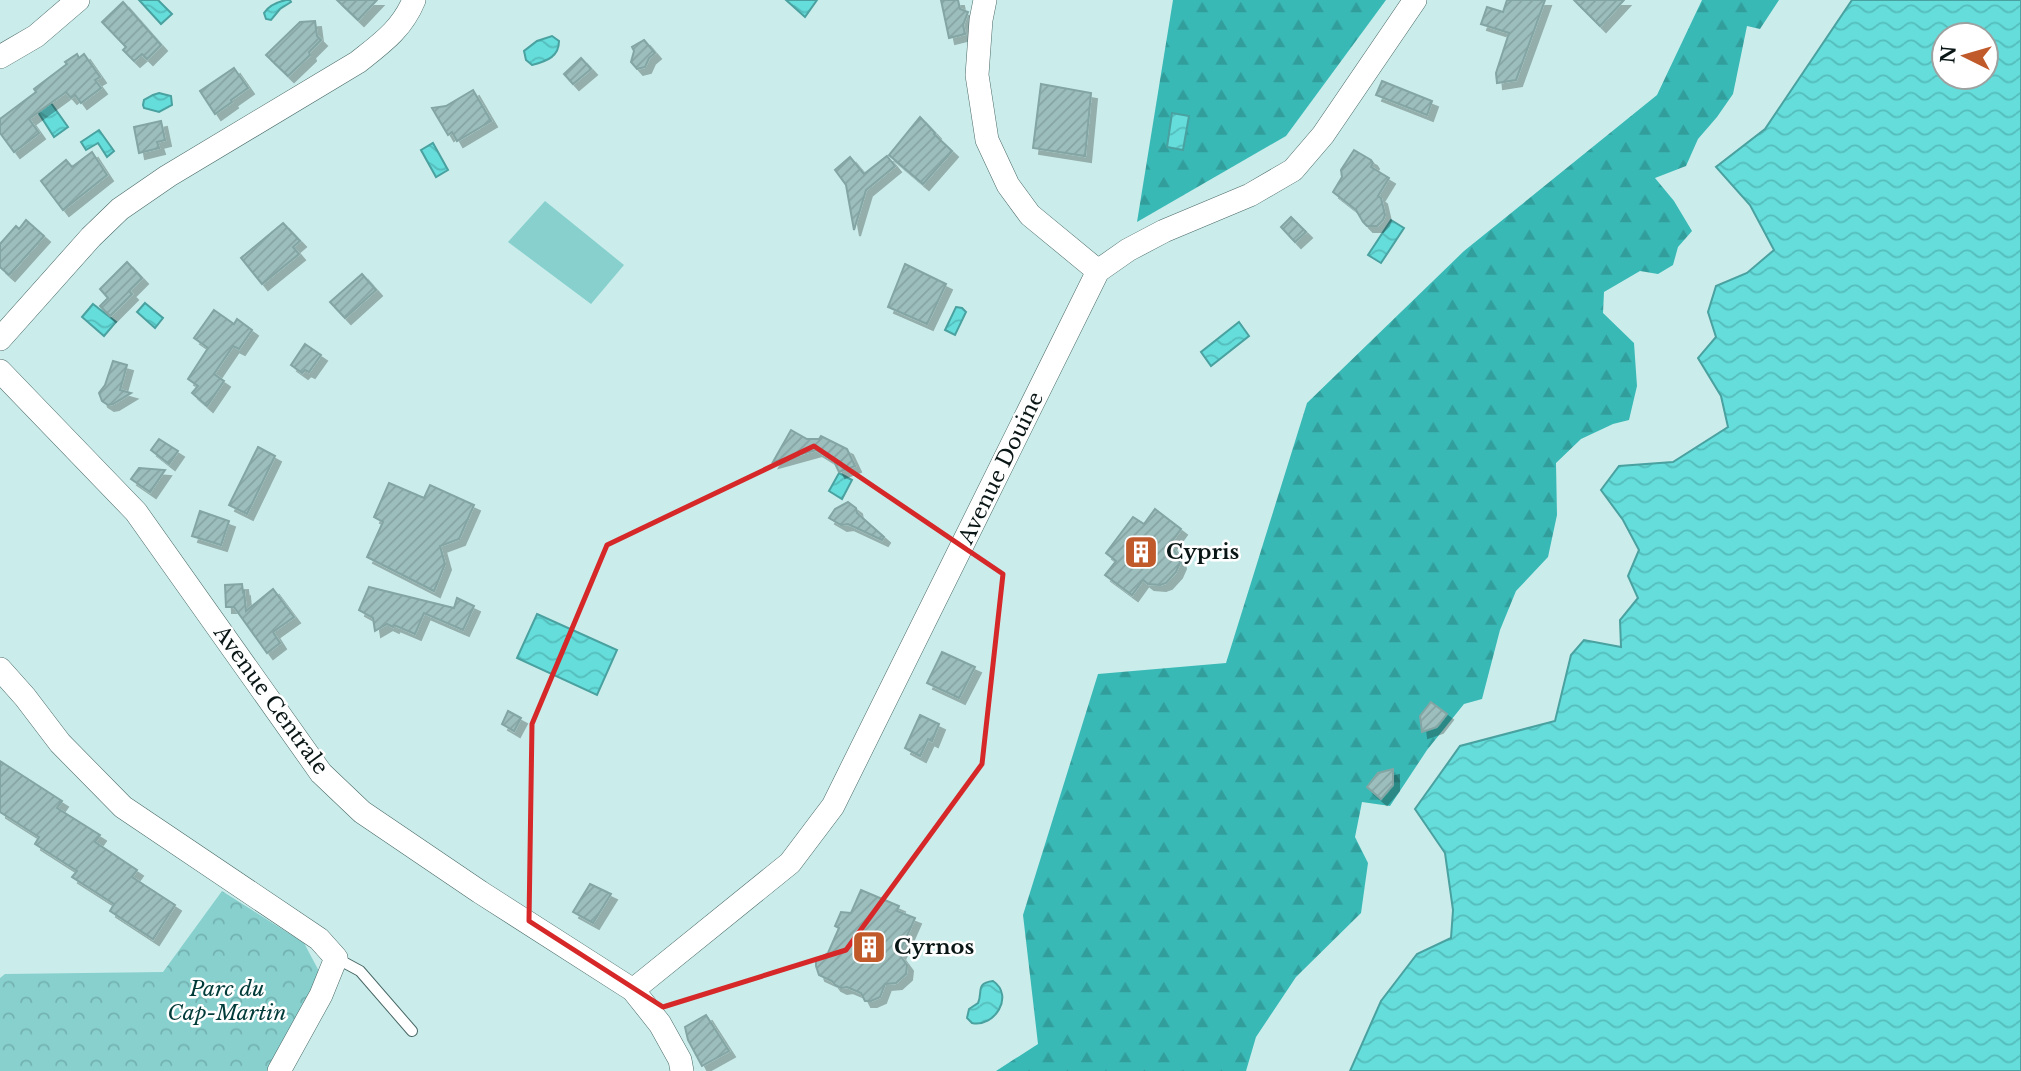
<svg xmlns="http://www.w3.org/2000/svg" width="2021" height="1071" font-family="'Libre Baskerville',serif">
<style>
.grass{fill:#87d0ce}
.forest{fill:url(#forest-firs)}
.park{fill:url(#park-crowns)}
.water{fill:url(#water-waves);stroke:#49a1a0;stroke-width:2;fill-rule:evenodd}
.building{fill:url(#building-hatch);stroke:#83a5a3;stroke-width:2;filter:url(#shadow)}
.lines{fill:none;stroke-linecap:round;stroke-linejoin:round}
.service-casing{stroke:#486866;stroke-width:12}
.minor-casing{stroke:#486866;stroke-width:24}
.service{stroke:#fff;stroke-width:10}
.minor{stroke:#fff;stroke-width:23}
.marked{fill:none;stroke:#d62828;stroke-width:5;stroke-linejoin:round}
.labels{text-anchor:middle;stroke-width:5;stroke-linejoin:round;paint-order:stroke}
.street-label{font-size:21px;fill:#091615;stroke:#fff}
.poi-label{font-size:21px;font-weight:bold;fill:#091615;stroke:#fff;text-anchor:start}
.park-label{font-size:21px;font-style:italic;fill:#003a39;stroke:#fff}
</style>
<defs>
<pattern id="forest-firs" width="22" height="20" patternUnits="userSpaceOnUse" patternTransform="scale(1.75)"><rect width="22" height="20" fill="#39b9b6"/><path d="M5 1l3.5 6h-7zM16 11l3.5 6h-7z" fill="#319e9c"/></pattern>
<pattern id="park-crowns" width="20" height="18" patternUnits="userSpaceOnUse" patternTransform="scale(1.75)"><rect width="20" height="18" fill="#87d0ce"/><path d="M2 6a3 3 0 1 1 6 0M12 15a3 3 0 1 1 6 0" fill="none" stroke="#73b2b0"/></pattern>
<pattern id="water-waves" width="16" height="10" patternUnits="userSpaceOnUse" patternTransform="scale(1.75)"><rect width="16" height="10" fill="#64dddb"/><path d="M0 5q4-4 8 0t8 0" fill="none" stroke="#55bdbb"/></pattern>
<pattern id="building-hatch" width="6" height="6" patternUnits="userSpaceOnUse" patternTransform="scale(1.75)"><rect width="6" height="6" fill="#9cbfbd"/><path d="M-1 1l2-2M0 6l6-6M5 7l2-2" fill="none" stroke="#85a3a2"/></pattern>
<filter id="shadow"><feDropShadow dx="6" dy="6" stdDeviation="0" flood-color="#0004"/></filter>
</defs>
<rect width="100%" height="100%" fill="#caedeb"/>
<polygon class="grass" points="545,201 624,265 591,304 508,242"/>
<g class="forest">
<polygon points="1173,0 1386,0 1286,136 1137,222"/>
<polygon points="1702,0 1779,0 1760,29 1747,26 1733,94 1717,117 1698,139 1686,166 1655,178 1674,201 1692,231 1678,247 1673,265 1658,274 1640,271 1604,292 1603,313 1634,343 1637,386 1629,420 1613,424 1581,439 1556,463 1557,515 1548,557 1516,591 1500,630 1482,699 1464,704 1427,750 1390,806 1362,802 1355,837 1368,863 1361,913 1296,977 1256,1037 1246,1071 996,1071 1038,1044 1023,915 1098,674 1226,663 1307,403 1464,251 1657,95"/>
</g>
<polygon class="park" points="222,891 304,943 320,973 268,1071 0,1071 0,978 5,974 163,972"/>
<g class="water">
<polygon points="139,0 158,0 172,14 161,24"/>
<path d="M 286,0 L 290,0 L 291,2 L 280,9 L 271,20 L 266,19 L 264,13 C 269,5 277,2 286,0 Z"/>
<polygon points="786,0 817,0 805,17"/>
<path d="M 1852,0 L 2021,0 L 2021,1071 L 1350,1071 L 1381,1001 L 1417,954 L 1451,938 L 1453,910 L 1445,853 L 1415,809 L 1460,746 L 1555,721 L 1571,655 L 1584,640 L 1621,647 L 1620,620 L 1638,598 L 1628,576 L 1639,550 L 1623,520 L 1601,490 L 1619,466 L 1673,462 L 1728,427 L 1721,396 L 1698,358 L 1716,337 L 1708,312 L 1716,286 L 1747,273 L 1774,250 L 1750,205 L 1716,167 L 1765,129 ZM 1986,35 L 1986,77 L 1944,77 L 1944,35 Z"/>
<path d="M 552,36 L 559,41 C 559,56 548,61 532,65 L 526,60 L 524,51 L 537,41 Z"/>
<polygon points="159,93 171,96 172,105 159,112 144,108 143,105 144,100 153,95"/>
<polygon points="51,103 68,127 54,137 38,112"/>
<polygon points="1172,113 1189,116 1183,150 1167,147"/>
<polygon points="99,130 114,151 107,157 98,143 86,150 81,142"/>
<polygon points="433,143 448,170 436,177 421,150"/>
<polygon points="1391,220 1404,228 1381,263 1368,255"/>
<polygon points="145,303 163,318 155,328 137,312"/>
<polygon points="93,304 116,322 104,336 82,317"/>
<polygon points="956,307 962,308 966,312 955,335 945,330"/>
<polygon points="1239,322 1249,336 1211,366 1201,352"/>
<polygon points="839,473 852,480 842,499 829,491"/>
<polygon points="537,614 617,650 597,695 517,658"/>
<path d="M 993,981 C 1015,996 994,1028 972,1023 L 967,1018 L 969,1009 L 978,1003 C 983,993 975,983 993,981 Z"/>
</g>
<g class="building">
<polygon points="337,0 377,0 358,20"/>
<polygon points="941,0 958,0 960,9 968,12 963,25 965,34 949,38"/>
<polygon points="1507,0 1545,0 1516,80 1497,83 1496,73 1509,33 1481,24 1487,7 1503,12"/>
<polygon points="1574,0 1624,0 1600,26"/>
<polygon points="123,2 161,45 147,59 142,54 134,61 123,50 126,47 102,22"/>
<polygon points="315,21 317,36 321,40 309,52 310,55 288,76 266,55 300,22"/>
<polygon points="644,40 655,53 649,58 645,67 637,69 631,62 634,51 632,47"/>
<polygon points="77,54 79,58 84,54 100,77 95,80 101,88 81,103 75,95 71,98 66,92 29,119 39,133 14,152 0,133 0,119 36,92 34,89 67,64 65,62"/>
<polygon points="581,58 591,69 573,84 564,74"/>
<polygon points="234,68 248,88 231,100 232,102 215,114 200,91"/>
<polygon points="1382,81 1432,101 1427,115 1376,95"/>
<polygon points="1041,84 1091,93 1085,156 1033,148"/>
<polygon points="473,90 491,121 457,141 452,132 448,135 432,108 446,106"/>
<polygon points="920,117 935,133 934,134 952,151 923,184 889,155"/>
<polygon points="161,121 165,140 157,142 159,148 139,153 134,127"/>
<polygon points="1354,150 1371,160 1373,163 1371,167 1389,178 1378,196 1381,198 1385,215 1383,220 1377,226 1367,226 1363,222 1356,210 1333,192 1342,177 1341,170"/>
<polygon points="92,152 107,175 63,210 41,181 66,160 72,167"/>
<polygon points="887,156 895,166 866,190 854,230 846,185 835,170 850,157 864,174"/>
<polygon points="1291,217 1306,232 1295,242 1281,227"/>
<polygon points="26,220 44,236 9,275 0,267 0,244 16,226 19,229"/>
<polygon points="283,223 300,241 293,247 299,254 262,284 241,258"/>
<polygon points="127,262 142,278 129,291 132,294 110,316 100,306 108,298 100,289"/>
<polygon points="905,264 946,284 927,324 888,307"/>
<polygon points="362,274 376,290 345,318 330,302"/>
<polygon points="214,310 234,324 237,319 252,330 239,349 233,346 214,374 224,381 207,406 192,393 198,386 188,379 208,348 194,338"/>
<polygon points="305,344 321,355 309,372 305,370 302,373 291,365"/>
<polygon points="113,361 127,365 120,390 131,393 113,404 108,405 102,401 99,393 105,385"/>
<polygon points="791,430 807,439 819,439 821,436 847,449 855,466 839,472 832,457 831,459 816,450 773,462"/>
<polygon points="159,439 178,451 169,464 151,450"/>
<polygon points="258,447 275,456 247,514 229,505"/>
<polygon points="139,468 165,470 150,492 131,479"/>
<polygon points="389,483 424,498 430,485 474,505 459,539 440,546 445,564 434,591 367,557 383,522 374,517"/>
<polygon points="848,502 856,508 857,513 884,537 882,540 848,524 841,525 829,518 835,509"/>
<polygon points="1155,509 1181,529 1170,544 1179,558 1180,563 1176,572 1166,583 1160,585 1148,584 1143,580 1132,595 1105,575 1116,561 1106,553 1133,517 1144,524"/>
<polygon points="200,511 229,521 221,545 192,536"/>
<polygon points="242,584 243,592 244,591 246,611 273,589 294,617 273,632 280,643 267,653 234,607 226,607 225,585"/>
<polygon points="369,587 454,608 457,598 474,606 463,630 424,613 415,634 394,625 393,627 387,624 375,631 373,618 359,610"/>
<polygon points="942,652 975,667 959,698 927,683"/>
<polygon points="1431,702 1447,714 1437,727 1422,732 1420,716"/>
<polygon points="508,711 521,718 514,731 502,724"/>
<polygon points="920,715 939,724 932,741 928,739 920,756 905,748"/>
<polygon points="0,761 62,801 57,808 100,835 95,842 137,870 132,877 175,905 153,939 110,911 114,904 72,877 77,871 35,844 39,837 0,812"/>
<polygon points="1393,769 1393,785 1381,799 1367,787 1378,773"/>
<polygon points="590,884 611,894 593,923 573,912"/>
<polygon points="861,890 899,906 897,911 915,918 899,954 907,965 906,974 896,983 885,984 880,997 871,1001 865,1001 861,993 847,987 841,988 835,985 832,981 819,975 816,966 816,960 828,953 839,928 835,926 841,912 851,913"/>
<polygon points="706,1015 729,1051 702,1066 688,1040 685,1027"/>
</g>
<g class="lines">
<g class="service-casing">
<polyline id="service" points="336,958 360,971 412,1031"/>
</g>
<g class="minor-casing">
<g id="minor">
<polyline points="985,0 981,20 977,75 987,140 1008,185 1030,215 1098,271"/>
<polyline points="0,57 36,36 78,0"/>
<path d="M 0,339 L 91,237 L 120,209 L 168,176 L 358,62 C 382,43 402,29 414,0"/>
<polyline points="0,371 136,512 321,773 362,812 480,892 633,990 660,1024 680,1060 682,1071"/>
<polyline points="0,669 25,697 60,743 123,807 319,939 336,958 321,995 279,1071"/>
<polyline points="633,990 790,863 833,806 1098,271 1128,250 1164,231 1250,195 1293,170 1323,135 1415,0"/>
</g>
</g>
<use href="#service" class="service"/>
<use href="#minor" class="minor"/>
</g>
<path class="marked" d="M 814,446 L 1003,574 L 982,764 L 846,950 L 663,1007 L 529,921 L 532,724 L 607,545 Z"/>
<defs>
<g id="building-square" transform="scale(1.75)"><rect x="-9" y="-9" width="18" height="18" rx="4" fill="#c05a2b" stroke="#fff"/><path d="M-4-6H4V6H1V3H-1V6H-4ZM-2.5-4.3h1.7v1.8h-1.7ZM.8-4.3h1.7v1.8H.8ZM-2.5-1h1.7V.8h-1.7ZM.8-1h1.7V.8H.8Z" fill="#fff"/></g>
</defs>
<g fill-rule="evenodd">
<use href="#building-square" x="1141" y="552"/>
<use href="#building-square" x="869" y="947"/>
</g>
<g class="labels">
<g class="street-label">
<text transform="translate(1001 468) rotate(-64)" y="7">Avenue Douine</text>
<text transform="translate(271 700) rotate(54)" y="7">Avenue Centrale</text>
</g>
<g class="poi-label">
<text x="1166" y="559">Cypris</text>
<text x="894" y="954">Cyrnos</text>
</g>
<g class="park-label">
<text x="227" y="996">Parc du<tspan x="227" dy="24">Cap-Martin</tspan></text>
</g>
</g>
<g transform="translate(1965 56) rotate(275)"><circle r="33" fill="#ffffff" stroke="#9da2a1" stroke-width="2"/>
<path d="M0-5L12 26L0 18L-12 26Z" fill="#c05a2b"/>
<text y="-10" font-size="19" font-weight="bold" text-anchor="middle" fill="#091615">N</text>
</g>
</svg>
